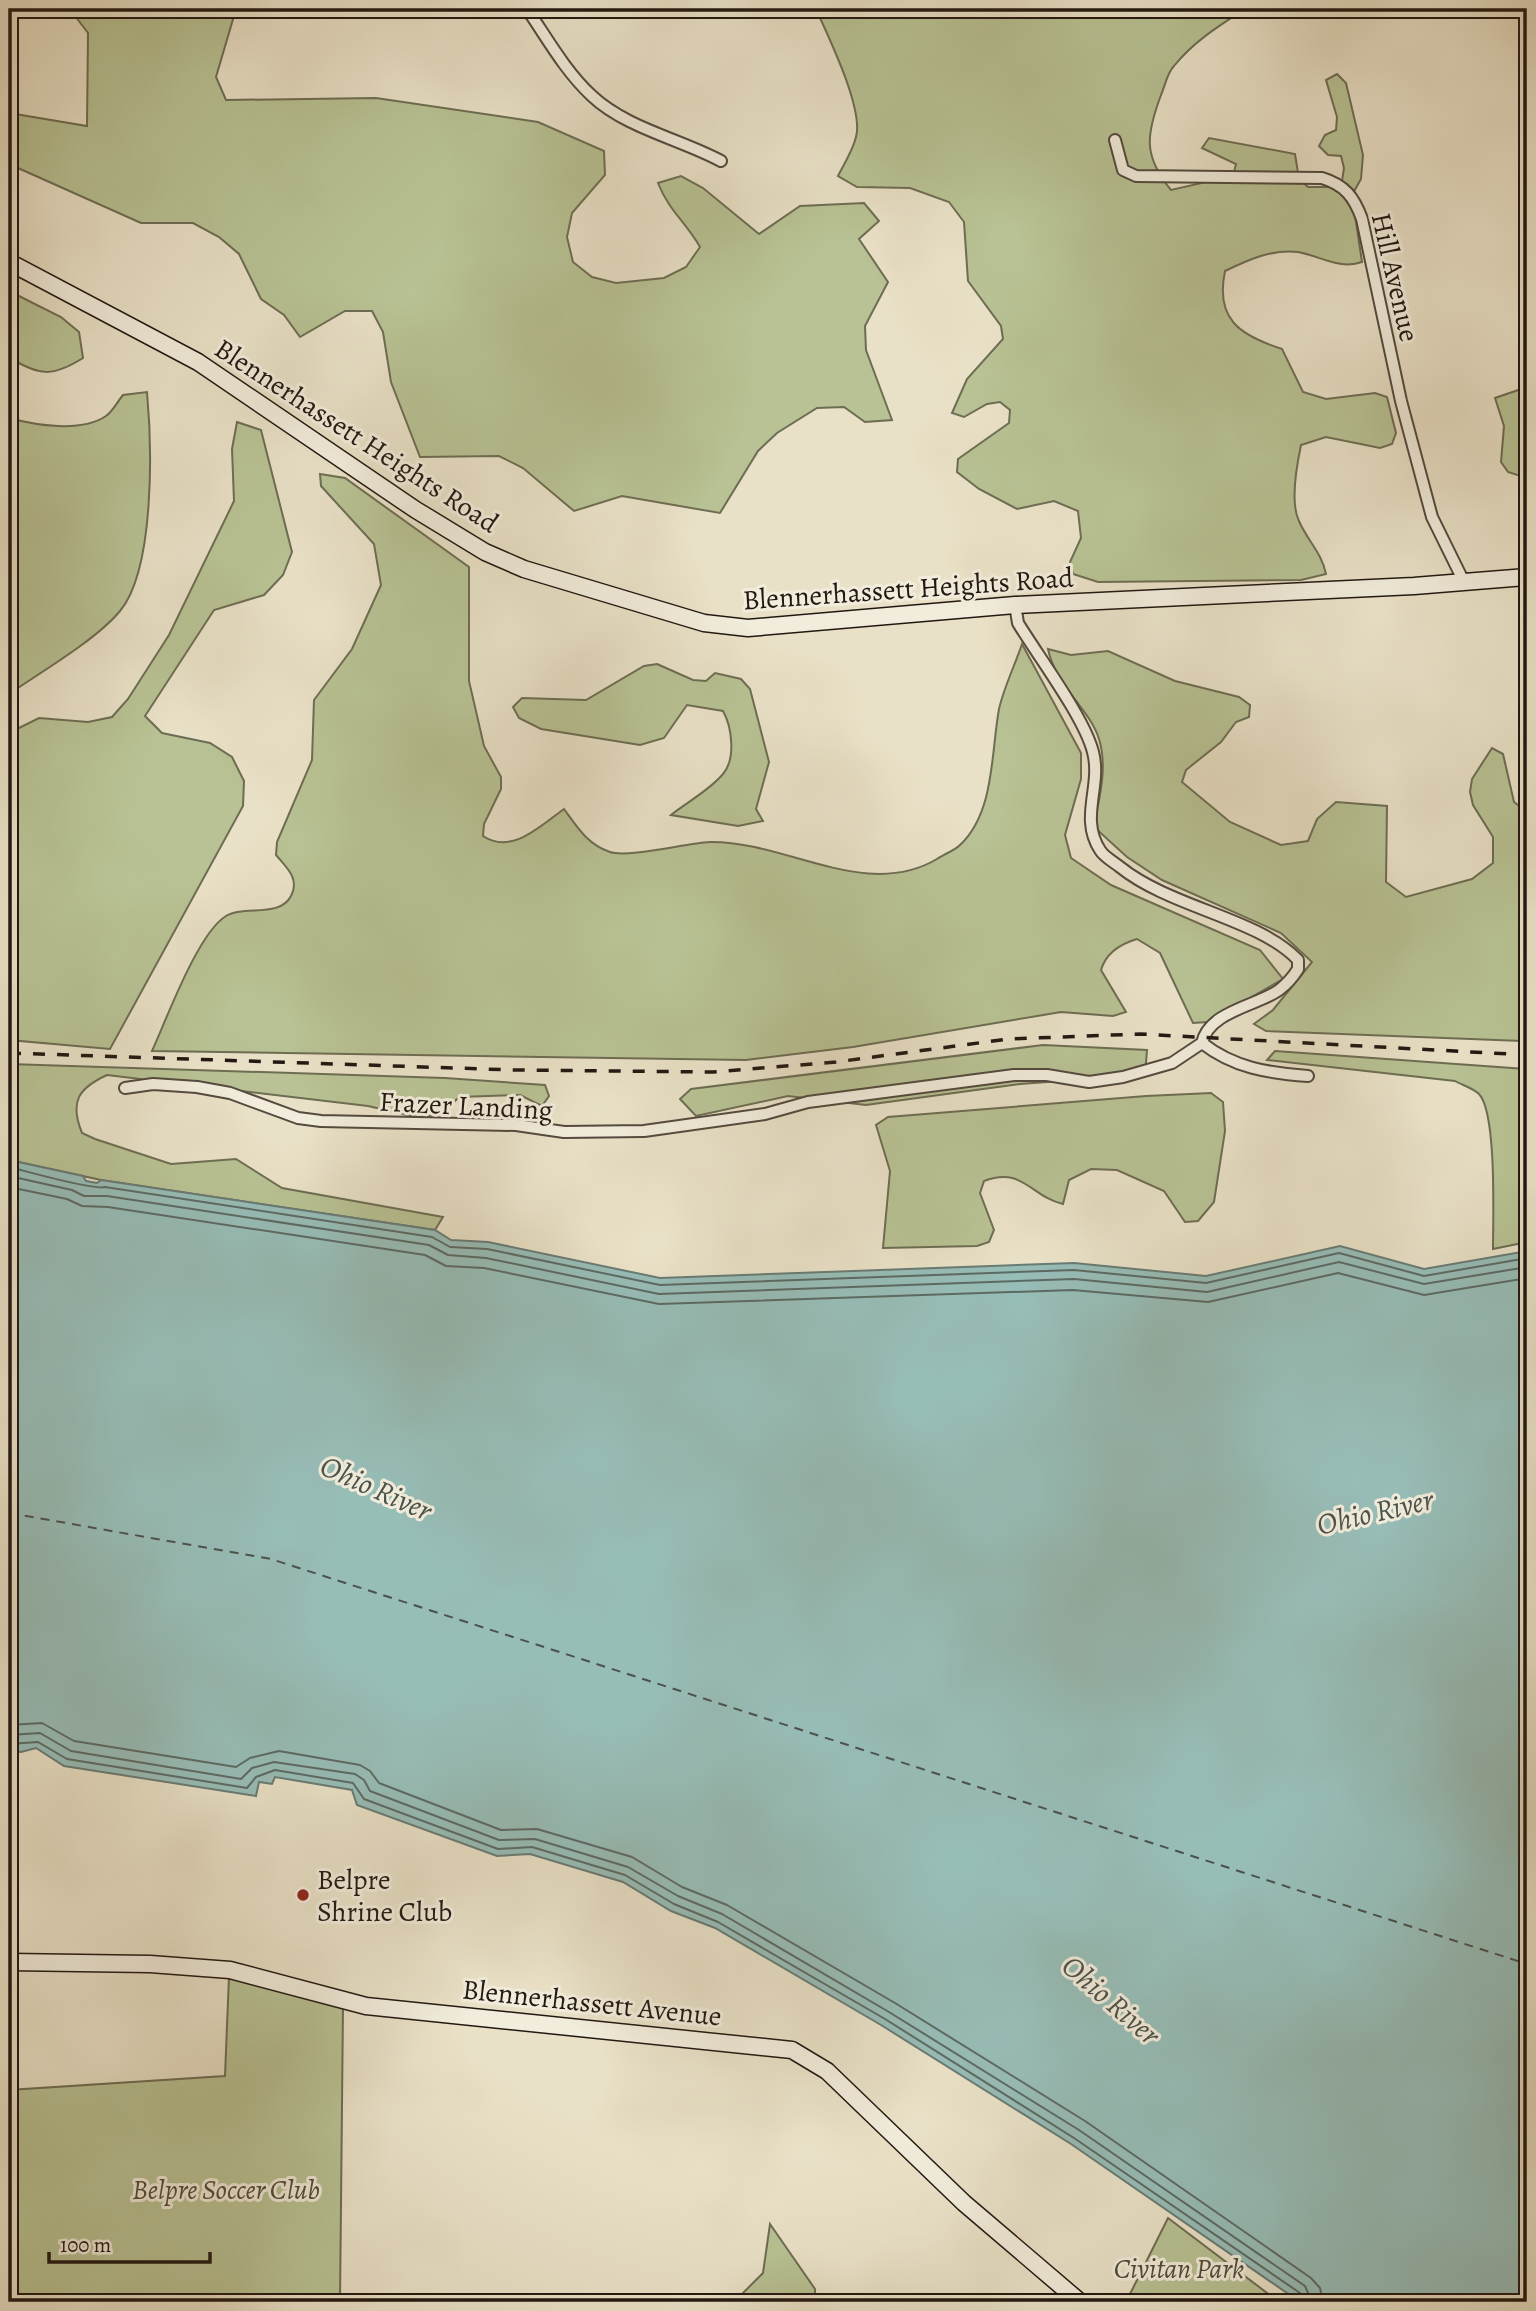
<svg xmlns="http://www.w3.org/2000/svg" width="1536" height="2311" font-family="Alegreya,serif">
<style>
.green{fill:#b8c294;stroke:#6d6d53;stroke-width:2}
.water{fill:#97bdb7;stroke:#687b75;stroke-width:2}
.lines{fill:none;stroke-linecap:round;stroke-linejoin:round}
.shore{stroke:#5c6a64;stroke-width:2}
.ferry{stroke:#4b524c;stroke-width:2;stroke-dasharray:9 7;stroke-linecap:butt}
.street-casing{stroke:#544a3f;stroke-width:14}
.secondary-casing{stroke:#221812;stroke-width:19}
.street{stroke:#f1ecdb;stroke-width:10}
.secondary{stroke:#f1ecdb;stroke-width:16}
.rail{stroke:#221812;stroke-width:3.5;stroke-dasharray:12 12;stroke-linecap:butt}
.poi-dot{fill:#8f2418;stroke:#f1ecdb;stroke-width:2.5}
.labels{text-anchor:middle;stroke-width:6;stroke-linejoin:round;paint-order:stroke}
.street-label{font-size:28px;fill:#221812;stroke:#f1ecdb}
.poi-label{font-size:28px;fill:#221812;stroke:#f1ecdb;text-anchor:start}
.park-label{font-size:28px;font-style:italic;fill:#4f4b39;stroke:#f1ecdb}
.water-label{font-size:30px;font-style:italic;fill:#4b524c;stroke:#f1ecdb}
</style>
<rect width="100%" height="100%" fill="#e9e1c7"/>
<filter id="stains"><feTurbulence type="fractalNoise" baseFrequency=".00286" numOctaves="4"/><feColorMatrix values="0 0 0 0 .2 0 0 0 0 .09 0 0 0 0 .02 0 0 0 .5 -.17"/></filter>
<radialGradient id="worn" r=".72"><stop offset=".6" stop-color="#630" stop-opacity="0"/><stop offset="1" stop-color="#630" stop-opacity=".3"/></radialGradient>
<g class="green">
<path d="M 63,9 L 236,9 L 216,77 L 226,100 L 376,98 L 538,122 L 604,151 L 605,175 L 572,213 L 567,237 L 573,262 L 592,277 L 616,283 L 664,278 L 686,267 L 700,247 C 685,221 669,211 658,183 L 681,176 L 703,188 L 759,234 L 800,206 L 864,203 L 879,221 L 859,239 L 888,282 L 865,326 L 866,350 L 892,420 L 865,422 L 844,407 L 817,408 L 777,433 L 758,451 L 720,513 L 622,496 L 574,511 L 523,468 L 499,456 L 420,457 L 391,382 L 383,332 L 372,311 L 345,311 L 300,337 L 284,315 L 261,299 L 239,254 L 219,237 L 193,223 L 141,223 L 9,164 L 9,113 L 87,126 L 88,33 L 72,12 Z"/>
<path d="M 816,9 L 1245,9 C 1220,25 1193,42 1174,66 C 1167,73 1165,86 1161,95 C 1146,135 1143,156 1171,190 L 1233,176 L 1236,164 L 1202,148 L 1209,138 L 1295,154 L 1299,179 L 1308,187 L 1332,187 L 1342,181 L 1344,168 L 1341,156 L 1328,155 L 1319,146 L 1325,135 L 1336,130 L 1337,117 L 1326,80 L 1337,74 L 1346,83 L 1363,155 L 1361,179 L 1352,195 L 1362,262 C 1340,270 1320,256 1298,252 C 1271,249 1248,260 1225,271 C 1215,319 1239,335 1282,349 L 1303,392 L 1326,399 L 1375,393 L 1387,397 L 1396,433 L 1392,444 L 1380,448 L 1326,437 L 1301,445 C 1297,464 1290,503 1299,521 C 1307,540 1322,553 1326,574 L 1301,580 L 1098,582 L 1073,574 L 1070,562 L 1081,538 L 1078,511 L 1054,501 L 1017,509 L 979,489 L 957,472 L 958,459 L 1009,423 L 1010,410 L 1000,402 L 987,404 L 964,417 L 952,413 L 967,379 L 1003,339 L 1001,326 L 968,281 L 964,222 L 949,202 L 910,188 L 857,187 L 838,176 C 844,164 853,150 856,137 C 864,109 828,36 816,9 Z"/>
<path d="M 9,291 L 61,317 L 79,332 L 83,358 C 51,378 41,375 9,358 Z"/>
<polygon points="1527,387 1527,478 1508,472 1501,462 1504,426 1495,398"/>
<path d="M 147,392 C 152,446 155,569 120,611 C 96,640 41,672 9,694 L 9,418 C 35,425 81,433 106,416 C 112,412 118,401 123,395 Z"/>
<polygon points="237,422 261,430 292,552 283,575 264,595 214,610 145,716 162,733 210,743 232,757 244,781 243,806 110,1049 9,1040 9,730 17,729 39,718 88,722 112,717 128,699 169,635 234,501 232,449"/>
<path d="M 320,474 L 345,478 L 469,567 L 469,681 L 484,746 L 501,777 L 501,789 L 484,824 L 483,836 C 512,855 540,826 564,809 C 577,827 588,845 610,852 C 628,858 687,843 710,842 C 786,841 866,901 937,859 C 944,854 954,851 960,845 C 995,812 991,752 999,709 C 1004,687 1015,665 1022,644 L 1081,753 L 1081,779 L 1065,835 L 1071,858 L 1111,885 L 1260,950 L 1283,979 L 1208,1022 L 1193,1023 L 1160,953 L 1137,939 C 1120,944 1106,953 1101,970 L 1126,1012 L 1113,1016 L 1061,1012 L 853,1047 L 746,1060 L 152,1051 C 167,1018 198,933 226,916 C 244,905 280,918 291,896 C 300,879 287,868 276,855 L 277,842 L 312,760 L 314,700 L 352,649 L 381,585 L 374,544 L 321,486 Z"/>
<path d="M 1048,649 L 1071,655 L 1108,651 L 1175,681 L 1239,697 L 1250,705 L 1249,717 L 1236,722 L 1221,742 L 1186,770 L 1182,782 L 1230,822 L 1281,845 L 1308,841 L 1317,819 L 1336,802 L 1387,806 L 1386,882 L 1406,897 L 1472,879 L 1493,863 L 1493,837 L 1473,805 L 1470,792 L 1472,779 L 1492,748 L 1503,754 L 1514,802 L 1527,812 L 1527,1036 L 1522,1041 L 1266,1031 L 1254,1024 L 1273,1010 L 1312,962 L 1281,933 L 1162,880 L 1127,857 L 1094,827 C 1099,798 1108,768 1099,739 C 1090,709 1056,687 1048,649 Z"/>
<path d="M 657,664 L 693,680 L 706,681 L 715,673 L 741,679 L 750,689 L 769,762 L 756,809 L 763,821 L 738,826 L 671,815 C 687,802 710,790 723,774 C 736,759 732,727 723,711 L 687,705 L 664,738 L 640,745 L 541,729 L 519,718 L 513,707 L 522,698 L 586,700 L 644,666 Z"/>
<polygon points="1043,1045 1147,1050 1145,1075 1020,1084 866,1105 788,1096 696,1116 680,1099 691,1089"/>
<path d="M 1275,1051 L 1527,1069 L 1527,1242 L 1493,1249 C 1493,1220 1497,1113 1479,1094 C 1473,1088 1462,1085 1455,1081 L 1267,1060 Z"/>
<path d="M 9,1064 L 445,1078 L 545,1085 L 549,1096 L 542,1106 L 520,1095 L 459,1097 L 441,1115 L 416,1117 L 368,1106 L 107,1075 C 79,1088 69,1101 82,1133 L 95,1139 L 171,1164 L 236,1159 L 282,1188 L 443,1217 L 435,1230 L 101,1180 L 9,1160 Z"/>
<path d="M 1211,1093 L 1223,1102 L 1225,1131 L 1214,1202 L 1198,1221 L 1185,1222 L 1164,1191 L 1117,1170 L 1091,1169 L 1069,1180 L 1063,1204 C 1031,1197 1023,1166 984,1181 L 980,1193 L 994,1230 L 989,1242 L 977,1246 L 883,1248 L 890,1171 L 876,1125 L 888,1117 L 1146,1096 Z"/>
<polygon points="229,1976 343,2006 340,2302 9,2302 9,2090 225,2076"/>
<polygon points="1168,2218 1279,2302 1126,2302"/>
<polygon points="770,2224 815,2289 815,2302 734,2302 763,2273"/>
</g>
<polygon class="water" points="9,1160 83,1176 86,1181 97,1183 101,1180 435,1230 451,1240 488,1242 660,1278 1074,1263 1206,1276 1340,1246 1424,1269 1527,1251 1527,2302 1300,2302 1071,2144 881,2025 715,1928 671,1911 623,1882 530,1854 497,1856 357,1805 352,1790 275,1777 272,1784 259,1782 256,1796 64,1766 36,1748 21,1752 9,1751"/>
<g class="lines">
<g class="shore">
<path d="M 9,1167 C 26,1171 95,1191 105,1187 L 432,1237 L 450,1247 L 487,1249 L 660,1285 L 1074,1270 L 1206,1283 L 1339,1253 L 1424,1276 L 1527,1258"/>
<polyline points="9,1176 72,1190 84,1196 107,1196 429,1245 448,1255 486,1258 659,1294 1074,1279 1207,1292 1339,1262 1424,1284 1527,1267"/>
<polyline points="9,1187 67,1199 82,1206 108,1207 425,1255 446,1266 484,1268 659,1304 1073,1290 1208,1302 1338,1273 1424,1295 1527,1278"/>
<polyline points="9,1725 42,1723 74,1741 236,1767 250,1758 279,1751 360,1765 370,1771 379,1783 501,1830 537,1829 632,1857 682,1887 727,1905 895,2003 1085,2121 1311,2278 1320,2288 1323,2302"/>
<polyline points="9,1735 40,1733 71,1751 241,1779 252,1768 274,1762 355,1774 364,1780 370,1791 499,1840 535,1839 628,1867 678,1896 722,1914 889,2012 1079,2130 1305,2286 1312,2302"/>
<polyline points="9,1744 38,1742 67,1759 247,1788 256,1777 275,1770 353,1783 364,1799 498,1849 532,1847 625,1875 674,1904 718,1922 885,2019 1074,2138 1300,2293 1303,2302"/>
</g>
<polyline class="ferry" points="9,1513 271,1559 1527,1964"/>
<g class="street-casing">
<g id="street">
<path d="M 527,9 C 547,38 565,71 592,96 C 626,128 680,139 721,161"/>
<path d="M 1115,140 L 1123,170 L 1136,176 L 1322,178 C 1345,185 1354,197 1362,219 L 1401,401 L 1432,517 L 1464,582"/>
<path d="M 1015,605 L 1018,623 C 1038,656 1084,717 1093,752 C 1102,786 1079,818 1100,850 C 1104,857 1114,862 1120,867 C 1171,908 1258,918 1298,960 L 1298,969 C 1293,977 1287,984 1279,990 C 1257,1006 1209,1011 1202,1043"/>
<path d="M 125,1088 L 153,1084 L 197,1087 L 230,1093 L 298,1118 L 321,1121 L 516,1125 L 564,1132 L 644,1131 L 765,1114 L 808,1102 L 1014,1075 L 1047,1075 L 1089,1082 L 1123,1077 L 1172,1063 L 1202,1043 C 1234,1068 1268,1073 1308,1076"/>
</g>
</g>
<g class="secondary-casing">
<g id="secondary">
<polyline points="9,262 198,362 416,510 485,552 524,569 704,623 748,628 1015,605 1414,586 1527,577"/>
<polyline points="9,1962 150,1964 230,1970 366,2006 792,2050 827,2071 964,2203 1080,2302"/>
</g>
</g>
<use href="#street" class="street"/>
<use href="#secondary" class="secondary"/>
<polyline class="rail" points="9,1053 514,1070 713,1072 836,1062 1008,1039 1140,1034 1527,1055"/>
</g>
<circle class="poi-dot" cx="303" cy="1895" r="7"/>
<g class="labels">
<g class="street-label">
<text transform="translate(1396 277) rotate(77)" y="10">Hill Avenue</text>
<text transform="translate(357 435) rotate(33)" y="10">Blennerhassett Heights Road</text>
<text transform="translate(908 588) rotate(-4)" y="10">Blennerhassett Heights Road</text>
<text transform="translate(466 1105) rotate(3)" y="10">Frazer Landing</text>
<text transform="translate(592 2002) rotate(6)" y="10">Blennerhassett Avenue</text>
</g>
<g class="poi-label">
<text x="317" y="1889">Belpre<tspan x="317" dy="32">Shrine Club</tspan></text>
</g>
<g class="park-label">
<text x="226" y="2199">Belpre Soccer Club</text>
<text x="1179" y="2278">Civitan Park</text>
</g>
<g class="water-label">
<text transform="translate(376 1488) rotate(24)" y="10">Ohio River</text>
<text transform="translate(1375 1512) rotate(-13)" y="10">Ohio River</text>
<text transform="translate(1111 2000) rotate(41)" y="10">Ohio River</text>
</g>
</g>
<rect width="1536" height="2311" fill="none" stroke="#e9e1c7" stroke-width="35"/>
<rect x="10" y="10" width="1515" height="2290" fill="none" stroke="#221812" stroke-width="3.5"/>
<rect x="18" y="18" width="1501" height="2276" fill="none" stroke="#221812" stroke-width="2"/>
<path d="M49 2252v10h161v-10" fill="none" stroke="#221812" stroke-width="3.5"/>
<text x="60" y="2252" font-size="21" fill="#221812" stroke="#f1ecdb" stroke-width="5" paint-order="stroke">100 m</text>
<rect width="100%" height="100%" filter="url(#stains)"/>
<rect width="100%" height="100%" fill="url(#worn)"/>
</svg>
